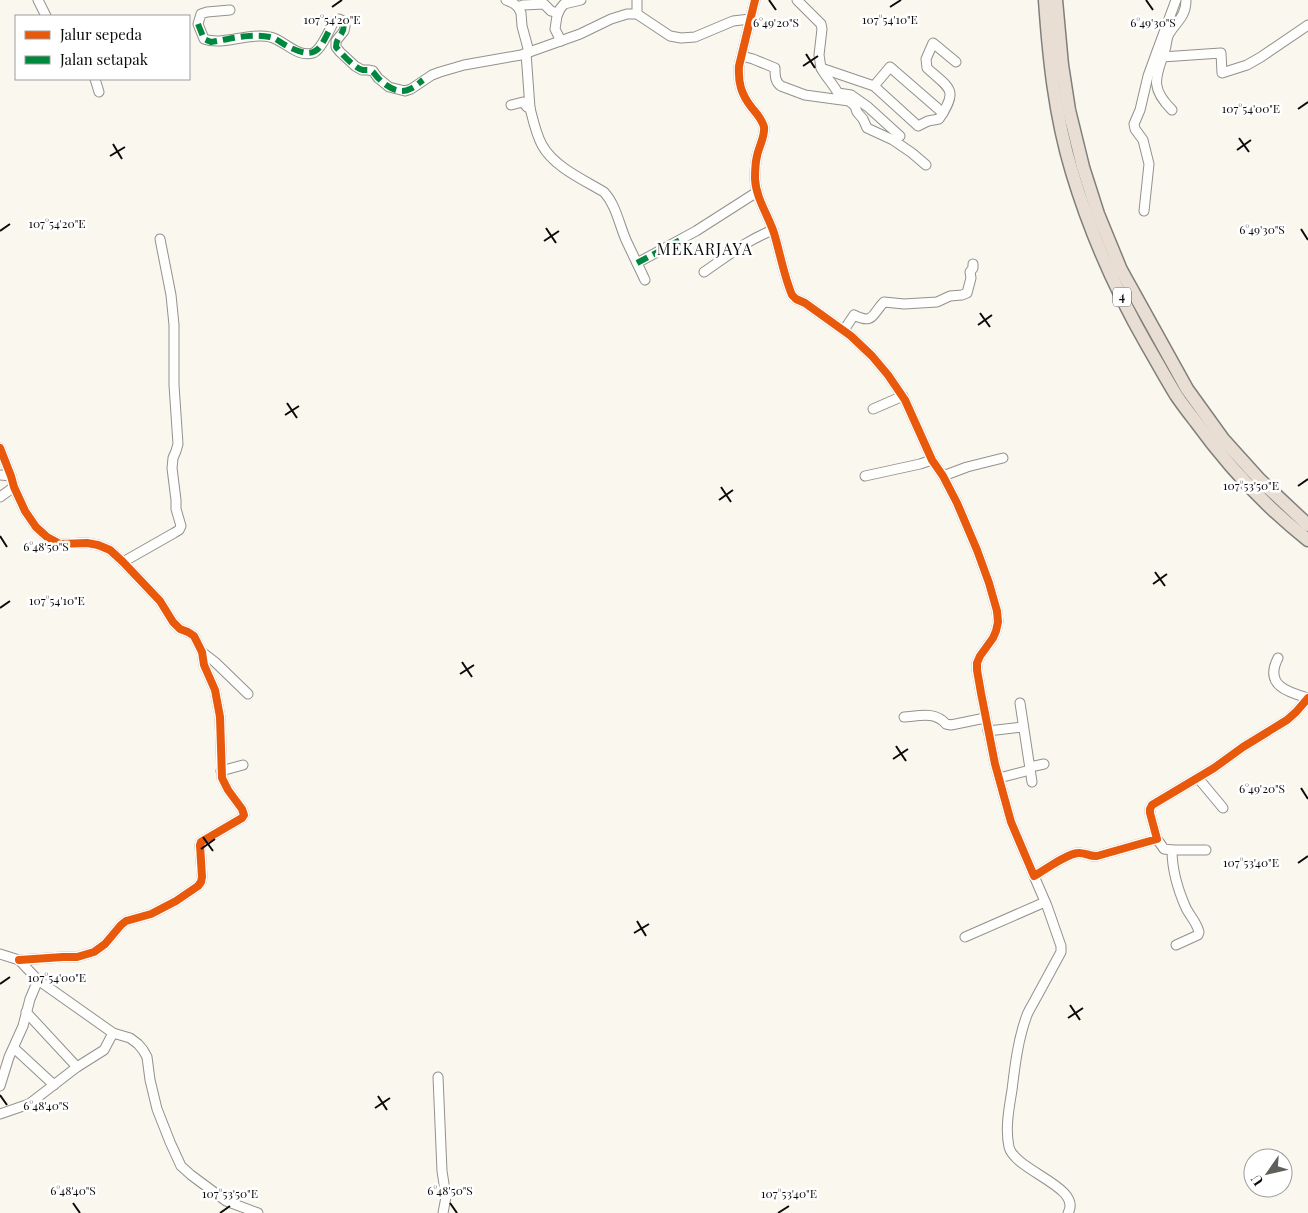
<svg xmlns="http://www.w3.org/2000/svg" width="1308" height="1213" font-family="'Playfair Display',serif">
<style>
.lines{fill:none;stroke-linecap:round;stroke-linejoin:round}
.minor-casing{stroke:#93918e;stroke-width:11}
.highway-casing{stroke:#807f7b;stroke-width:15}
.minor{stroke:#fefefd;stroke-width:9}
.highway{stroke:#e9ded4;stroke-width:12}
.quiet{stroke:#00873e;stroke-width:6;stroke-dasharray:12 6;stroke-linecap:butt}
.cycleway-casing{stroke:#fff;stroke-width:11}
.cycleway{stroke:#e8590c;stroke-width:8}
.ticks{fill:none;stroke:#0b0b0b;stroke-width:2}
.labels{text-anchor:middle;stroke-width:5;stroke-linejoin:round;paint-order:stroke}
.shield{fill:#fff;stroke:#545454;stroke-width:1}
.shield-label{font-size:12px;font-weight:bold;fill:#0b0b0b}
.quarter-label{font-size:16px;letter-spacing:1px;fill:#0b0b0b;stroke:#fff}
.ticks-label{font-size:12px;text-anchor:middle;fill:#0b0b0b;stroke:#fff;stroke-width:5;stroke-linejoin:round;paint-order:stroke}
</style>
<rect width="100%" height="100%" fill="#faf7ef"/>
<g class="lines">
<g class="minor-casing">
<g id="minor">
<polyline points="38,0 46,16"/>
<polyline points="506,0 513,3 518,7 521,13 522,26 529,52"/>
<polyline points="637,0 637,14"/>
<path d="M 755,0 L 739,66 C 738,83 741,94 752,108 C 757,114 762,119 764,127 C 765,137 759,146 757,156 C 755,164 755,171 755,179 C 756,198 768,215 774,233 C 780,253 784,276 792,295 L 796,299 L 805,303 L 851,336 L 872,356 L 888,375 L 905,400 L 932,460 L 943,476 L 957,503 L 977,550 L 989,583 L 997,611 L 998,622 L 996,631 L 993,638 L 980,656 L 977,663 L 977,670 L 981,693 L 995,764 L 1011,822 L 1034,876 C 1045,870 1066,854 1078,853 C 1084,852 1090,857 1097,856 L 1157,839 L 1150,813 L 1150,809 L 1152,805 L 1214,768 L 1243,747 L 1287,720 L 1296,712 L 1308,698"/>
<path d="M 797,0 L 821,24 L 822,29 L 819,55 L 821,68 L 874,86 L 918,126 L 928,121 L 939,119 C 959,89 950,89 927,68 L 926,59 L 933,43 L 956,62"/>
<polyline points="518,7 523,5 544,4 551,11 558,13"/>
<path d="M 230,10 L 207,12 L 201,14 L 198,24 L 204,39 C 223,46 249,32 270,37 C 284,40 297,58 313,53 C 321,50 330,29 334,21 L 339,19 L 343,21 L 345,26 L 344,31 L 336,41 L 336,47 L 340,52 L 355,66 L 362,70 L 368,70 L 373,71 L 378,78 L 389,87 L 405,91 L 411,89 L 432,75 L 440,72 L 464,65 L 521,55 L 580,34 L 611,19 L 627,14 L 637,14 L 670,36 L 681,38 L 695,37 L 733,21 L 750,19"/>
<polyline points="561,41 555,29 557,16 560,9 564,4 581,0"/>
<path d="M 742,56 L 753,59 L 775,68 C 775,75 775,82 781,86 L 805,95 L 849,101 L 855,106 L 857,112 L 863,119 L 867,128 L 893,140 L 912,153 L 926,165"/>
<polyline points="1162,57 1221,53 1222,73 1247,65 1261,57 1308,25"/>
<path d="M 821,68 C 826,77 833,84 838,93 L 851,95 L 868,107 L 900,136"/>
<polyline points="95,79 99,92"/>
<polyline points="874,86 890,67 943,113"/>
<polyline points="511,105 523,102 527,107 530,108 526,53"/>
<path d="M 530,108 C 533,120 536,134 542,145 C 554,167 584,180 604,192 C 616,205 619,224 626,240 C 632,253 639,267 645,280"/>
<path d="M 1172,110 C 1149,87 1156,77 1165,50 C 1167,44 1166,39 1169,34 C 1176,22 1186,17 1186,0"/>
<polyline points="1144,211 1149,164 1143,140 1135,129 1134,124 1140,110 1148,76 1156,54 1176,0"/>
<polyline points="637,263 696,231 757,192"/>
<path d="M 704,272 C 726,257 747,240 773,230"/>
<path d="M 844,330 L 854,315 C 874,325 872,314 884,302 L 904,304 L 937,302 L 950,296 L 962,295 L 967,293 L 971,278 L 970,272 L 973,268 L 973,264"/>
<polyline points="873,409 903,396"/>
<polyline points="0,448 11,476 14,487 25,511 36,527 47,537 60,544 87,543 98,545 110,550 123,562 160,601 173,622 180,629 188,632 194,636 202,652 204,665 215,690 220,717 222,778 228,790 242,809 244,815 242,818 201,842 200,845 202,877 201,882 198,886 176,901 151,914 126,921 121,925 105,944 94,952 77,957 63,957 19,960"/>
<polyline points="0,475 11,476"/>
<polyline points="865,476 920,464 932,460"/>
<polyline points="943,476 967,467 1003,458"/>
<polyline points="0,497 14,487"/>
<polyline points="123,562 174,533 179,530 181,526 176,509 176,500 172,468 173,458 176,451 178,444 174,385 174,325 171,295 160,239"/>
<polyline points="202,652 215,662 248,694"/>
<path d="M 1278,658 C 1264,685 1287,692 1308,698"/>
<polyline points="1020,703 1032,782"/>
<path d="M 904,717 C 919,716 935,711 946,724 L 951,725 L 985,718"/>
<polyline points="988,731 1023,727"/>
<polyline points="1030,767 1044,764"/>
<polyline points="221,771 243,765"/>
<polyline points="999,778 1030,770"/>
<polyline points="1198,778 1223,808"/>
<path d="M 1157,839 L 1164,849 L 1172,850 C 1172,870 1178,890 1186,908 C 1190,916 1197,923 1199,932 L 1198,935 L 1176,945"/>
<polyline points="1172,850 1206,850"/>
<path d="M 1034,876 L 1047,906 L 1061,946 L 1061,952 C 1053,967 1044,983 1036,998 C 1033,1004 1029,1010 1027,1015 C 1018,1039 1015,1065 1012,1090 C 1009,1108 1005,1129 1009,1147 C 1015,1171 1083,1187 1068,1213"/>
<polyline points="965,937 1045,902"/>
<polyline points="0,954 19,960 38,980 113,1033 130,1038 138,1044 143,1050 147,1057 150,1080 157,1109 170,1142 181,1166 191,1175 226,1201 258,1213"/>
<polyline points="26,1012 77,1067"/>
<polyline points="14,1048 54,1085"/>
<polyline points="438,1077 442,1171 446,1197 443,1213"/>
<polyline points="0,1086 9,1057 23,1026 30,999 38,980"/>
<polyline points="0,1114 29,1104 77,1067 104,1050 113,1033"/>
</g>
</g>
<g class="highway-casing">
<g id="highway">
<path d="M 1045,0 C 1049,58 1055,116 1072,172 C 1090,232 1116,291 1147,345 C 1157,362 1166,379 1176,395 C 1182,404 1189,413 1196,422 C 1228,466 1266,507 1308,540"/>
<polyline points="1056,0 1062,65 1069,110 1083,167 1098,214 1121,270 1187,389 1223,439 1260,480 1308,525"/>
</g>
</g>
<use href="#minor" class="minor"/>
<use href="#highway" class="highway"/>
<g class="quiet">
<path d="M 198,24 L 204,39 L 211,42 C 230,39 251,33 270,37 C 276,38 281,43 287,46 C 320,63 320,46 334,21 L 339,19 L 343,21 C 347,34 336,35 336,47 C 341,53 354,68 363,70 C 365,70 368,70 370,70 C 374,72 376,76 379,79 C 386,86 399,95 410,89 C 415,87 419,83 423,80"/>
<polyline points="637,263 684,238"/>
</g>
<g class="cycleway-casing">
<g id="cycleway">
<path d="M 755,0 L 739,66 C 738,83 741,94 752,108 C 757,114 762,119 764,127 C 765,137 759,146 757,156 C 755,164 755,171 755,179 C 756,198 768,215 774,233 C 780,253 784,276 792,295 L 796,299 L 805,303 L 851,336 L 872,356 L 888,375 L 905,400 L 932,460 L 943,476 L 957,503 L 977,550 L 989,583 L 997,611 L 998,622 L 996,631 L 993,638 L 980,656 L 977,663 L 977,670 L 981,693 L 995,764 L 1011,822 L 1034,876 C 1045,870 1066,854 1078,853 C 1084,852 1090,857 1097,856 L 1157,839 L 1150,813 L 1150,809 L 1152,805 L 1214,768 L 1243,747 L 1287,720 L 1296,712 L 1308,698"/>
<polyline points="0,448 11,476 14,487 25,511 36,527 47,537 60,544 87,543 98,545 110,550 123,562 160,601 173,622 180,629 188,632 194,636 202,652 204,665 215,690 220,717 222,778 228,790 242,809 244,815 242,818 201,842 200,845 202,877 201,882 198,886 176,901 151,914 126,921 121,925 105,944 94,952 77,957 63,957 19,960"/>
</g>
</g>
<use href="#cycleway" class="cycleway"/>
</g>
<path class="ticks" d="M 769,0 L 776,10M 1146,0 L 1153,10M 332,7 L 342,0M 890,7 L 901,0M 806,54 L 815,68M 803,66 L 818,56M 1298,109 L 1308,102M 1239,138 L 1249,152M 113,144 L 122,159M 1237,150 L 1251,140M 110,156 L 125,147M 546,228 L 556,243M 1301,229 L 1308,240M 0,231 L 10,224M 544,241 L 559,231M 980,313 L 990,327M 978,325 L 992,315M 287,403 L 297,418M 285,415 L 299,406M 1298,486 L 1308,479M 721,487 L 731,502M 719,500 L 733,490M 0,536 L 7,547M 1155,572 L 1165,586M 1153,584 L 1167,574M 0,608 L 10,601M 462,662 L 472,677M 460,674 L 474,665M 896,746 L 906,761M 893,759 L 908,749M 1301,788 L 1308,799M 203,837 L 213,851M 201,849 L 215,839M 1298,863 L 1308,856M 637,921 L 646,936M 634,933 L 649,924M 0,984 L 10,977M 1070,1005 L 1080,1020M 1068,1018 L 1083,1008M 0,1095 L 7,1105M 378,1096 L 387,1110M 375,1108 L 390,1098M 73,1203 L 80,1213M 450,1203 L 457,1213M 220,1213 L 230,1206M 778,1213 L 789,1206"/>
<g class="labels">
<rect class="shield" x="1113" y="287.5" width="18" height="19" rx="4"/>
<g class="shield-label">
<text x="1122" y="301">4</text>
</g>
<g class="quarter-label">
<text x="705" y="255">MEKARJAYA</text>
</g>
</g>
<g class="ticks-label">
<text x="332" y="24">107°54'20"E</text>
<text x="890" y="24">107°54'10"E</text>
<text x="776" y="27">6°49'20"S</text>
<text x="1153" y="27">6°49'30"S</text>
<text x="1251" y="113">107°54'00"E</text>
<text x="57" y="228">107°54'20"E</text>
<text x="1262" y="234">6°49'30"S</text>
<text x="1251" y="490">107°53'50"E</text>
<text x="46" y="551">6°48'50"S</text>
<text x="57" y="605">107°54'10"E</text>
<text x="1262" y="793">6°49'20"S</text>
<text x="1251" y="867">107°53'40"E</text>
<text x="57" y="982">107°54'00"E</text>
<text x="46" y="1110">6°48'40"S</text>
<text x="73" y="1195">6°48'40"S</text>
<text x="450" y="1195">6°48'50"S</text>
<text x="230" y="1198">107°53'50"E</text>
<text x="789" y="1198">107°53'40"E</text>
</g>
<rect x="15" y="15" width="175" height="65" fill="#ffffff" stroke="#9d9d9d"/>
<rect x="25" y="31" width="25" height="8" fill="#e8590c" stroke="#9d9d9d"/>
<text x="60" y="40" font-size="15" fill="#0b0b0b">Jalur sepeda</text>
<rect x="25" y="56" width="25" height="8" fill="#00873e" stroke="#9d9d9d"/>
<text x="60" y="65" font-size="15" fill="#0b0b0b">Jalan setapak</text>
<g transform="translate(1268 1173) rotate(236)"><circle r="24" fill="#ffffff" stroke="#9d9d9d"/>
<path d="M0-4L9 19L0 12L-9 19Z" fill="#5f5e5b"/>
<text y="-8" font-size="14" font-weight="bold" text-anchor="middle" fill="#0b0b0b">U</text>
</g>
</svg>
